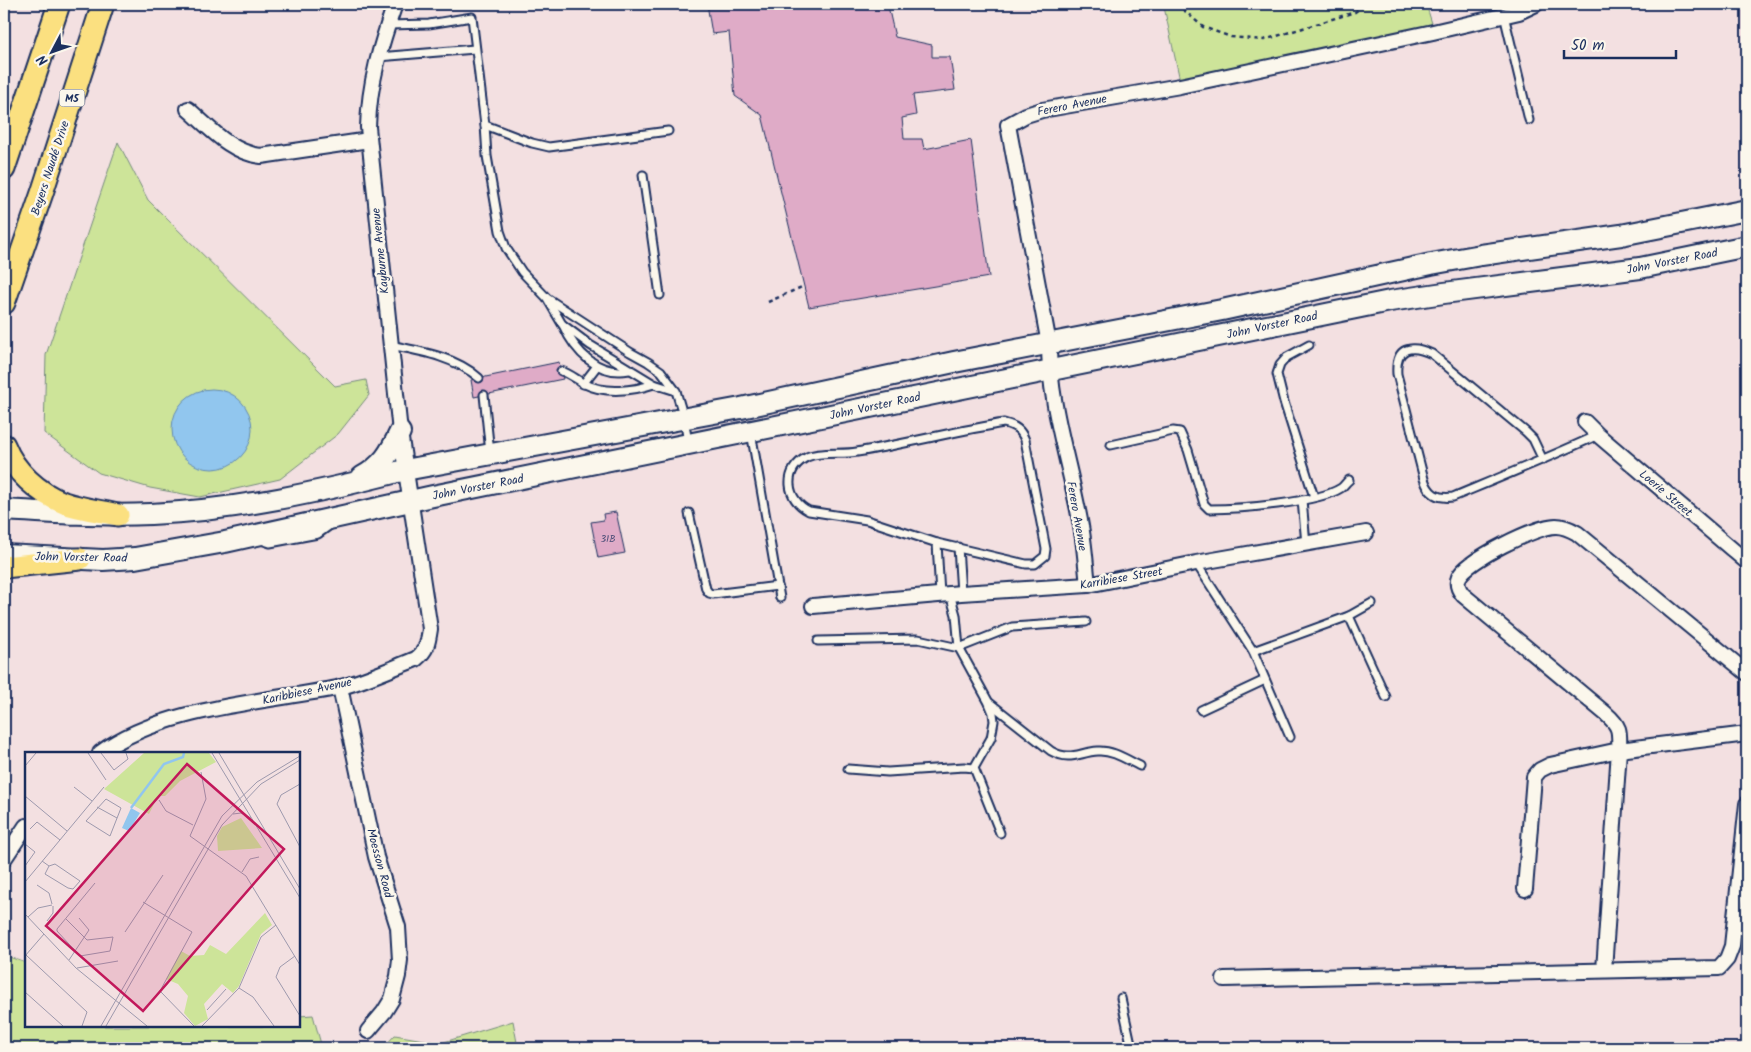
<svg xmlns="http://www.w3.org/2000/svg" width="1751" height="1052" font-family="Kalam,sans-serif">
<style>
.green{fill:#cde499;stroke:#748a7c}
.water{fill:#91c6ee;stroke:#628ab4}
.building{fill:#dfabc7;stroke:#1b2f5e}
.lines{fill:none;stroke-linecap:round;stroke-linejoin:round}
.service-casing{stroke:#1b2f5e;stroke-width:11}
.minor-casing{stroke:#1b2f5e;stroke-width:18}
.secondary-casing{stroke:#1b2f5e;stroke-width:24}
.primary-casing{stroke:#1b2f5e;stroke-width:25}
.path{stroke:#1b2f5e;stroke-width:2.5;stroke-dasharray:4 4;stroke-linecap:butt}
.service{stroke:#fbf7ec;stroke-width:7}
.minor{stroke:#fbf7ec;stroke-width:14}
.secondary{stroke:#fbf7ec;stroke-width:20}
.primary{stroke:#fbe080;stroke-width:21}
.labels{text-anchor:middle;stroke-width:5;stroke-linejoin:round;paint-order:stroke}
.number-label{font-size:10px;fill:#4c4e78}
.shield{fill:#fbf7ec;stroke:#5e6b89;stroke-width:1}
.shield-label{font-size:11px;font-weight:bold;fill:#1b2f5e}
.street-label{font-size:12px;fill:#1b2f5e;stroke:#fbf7ec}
.inset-river{fill:none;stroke:#91c6ee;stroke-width:2.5}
.inset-road{fill:none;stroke:#9d99ad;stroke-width:1}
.view{fill:#c2185b;fill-opacity:0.15;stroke:#c2185b;stroke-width:2.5}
.inset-edge{fill:none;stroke:#1b2f5e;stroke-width:2.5}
</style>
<rect width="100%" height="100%" fill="#f3e0e1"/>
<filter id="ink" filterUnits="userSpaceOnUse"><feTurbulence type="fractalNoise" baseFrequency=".02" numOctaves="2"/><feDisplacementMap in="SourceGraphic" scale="10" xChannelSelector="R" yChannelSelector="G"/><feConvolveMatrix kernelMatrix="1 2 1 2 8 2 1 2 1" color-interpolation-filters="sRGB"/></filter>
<g filter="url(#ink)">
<g class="green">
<polygon points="1161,4 1426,4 1434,30 1181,85 1164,7"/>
<polygon points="118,142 148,200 335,386 366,380 369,395 338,434 280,479 200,497 150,488 99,473 44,433 46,355"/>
<polygon points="4,955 26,963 26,1026 299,1026 299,1016 313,1015 322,1048 4,1048"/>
<polygon points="513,1021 518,1048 383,1048 395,1035 441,1043"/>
</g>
<circle class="water" cx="212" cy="429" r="40"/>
<g class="building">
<polygon points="707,4 912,4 888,6 895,37 932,45 932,57 950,57 955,90 913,95 916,115 902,118 904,139 922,139 924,149 971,140 989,277 809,307 762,115 735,96 729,32 712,34"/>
<polygon points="559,362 563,379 474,397 471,380"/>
<polygon points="616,512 625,553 598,558 591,522 604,520 603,514"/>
</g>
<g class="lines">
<g class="service-casing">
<g id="service">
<polyline points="1504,15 1529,120"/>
<polyline points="388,25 429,24 472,17 485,125 487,156 500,231 506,248 522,272 547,298 630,352 648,362 661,371 676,391 684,418 688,443"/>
<polyline points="378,57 475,49"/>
<polyline points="485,125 532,143 549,147 668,131"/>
<polyline points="643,175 660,295"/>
<polyline points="548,300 562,324 590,345 654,384 676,391"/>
<path d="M 563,325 C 575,352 598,376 629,370"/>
<path d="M 390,345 C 420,351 456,357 479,378"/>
<polyline points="1309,345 1287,357 1280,365 1277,374 1284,402 1314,497"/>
<path d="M 561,371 C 569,373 577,380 585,384 C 605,394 633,391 654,384"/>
<polyline points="583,384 597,366"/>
<polyline points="484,395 490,453"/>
<path d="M 1004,423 C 1016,426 1021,430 1025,440 L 1046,549 L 1045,556 L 1035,564 L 1026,564 L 937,543 L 867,520 L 809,511 C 786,500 782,470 807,457 C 820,451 843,455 857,452 C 906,444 955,431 1004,423 Z"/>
<polyline points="751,432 780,598"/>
<path d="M 1111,445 L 1173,431 L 1180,432 L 1188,450 L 1204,504 L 1209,509 C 1238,509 1318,503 1341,488 C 1344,486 1346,482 1349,480"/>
<path d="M 1543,460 L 1533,439 L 1526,432 L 1432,354 C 1411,344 1395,347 1397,374 L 1424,479 C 1429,494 1437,499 1453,497 C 1501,477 1550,457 1598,435"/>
<polyline points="1302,500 1306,544"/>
<polyline points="689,513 706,589 709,593 713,594 778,586"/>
<polyline points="261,540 270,543 318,534 329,526"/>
<polyline points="937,543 940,595"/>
<polyline points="958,547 961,593"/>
<polyline points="1196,563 1253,651 1290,737"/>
<polyline points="950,594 956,615 959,648 988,701 993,713 994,721 991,738 974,768"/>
<polyline points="1349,616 1386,697"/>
<polyline points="818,641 918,639 959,648 1012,627 1086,622"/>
<polyline points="1253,651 1349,616 1372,603"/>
<path d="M 990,703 L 1051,751 C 1071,762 1079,752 1098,751 C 1113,750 1127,760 1140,766"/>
<polyline points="1201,710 1265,680"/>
<polyline points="848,769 888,772 964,767 974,768 1000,833"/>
<polyline points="1121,998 1132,1048"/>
</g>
</g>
<g class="minor-casing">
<g id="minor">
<path d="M 188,109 C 210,128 231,153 261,156 L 369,140"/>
<polyline points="1585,422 1598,435 1747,562"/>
<path d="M 1088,585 C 1086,568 1085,550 1082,532 C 1072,469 1049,408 1049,344 L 1008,125 L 1026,115 L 1042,110 L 1180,86 L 1433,32 L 1519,12 L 1536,4"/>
<polyline points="813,606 961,593 1088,585 1196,563 1366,533"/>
<polyline points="340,687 376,857 398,927 400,960 398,976 392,999 384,1012 368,1031"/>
<path d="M 100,753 C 160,708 264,702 337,688 C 360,683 393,668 416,659 C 427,650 428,643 430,629 L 400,432 L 368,127 C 369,83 381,44 395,4"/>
<polyline points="4,859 26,826"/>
<polyline points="1525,889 1534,777 1540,770 1550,765 1619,750 1747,734"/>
<path d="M 1604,970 L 1619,750 C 1620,730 1620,726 1605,713 L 1463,595 C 1458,589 1456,584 1459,577 C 1467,560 1536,526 1556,526 C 1563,526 1570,529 1577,533 L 1747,673"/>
<polyline points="1224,979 1719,968 1727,959 1732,946 1747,804"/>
</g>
</g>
<g class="secondary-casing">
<g id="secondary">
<path d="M 362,477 C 383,465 390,453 400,432"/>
<path d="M 4,510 C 53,513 102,516 151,514 C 238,510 321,492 405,470 L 741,408 L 954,362 L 1222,310 L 1431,264 L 1481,255 L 1621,235 L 1747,210"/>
<polyline points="4,555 103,560 135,558 225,542 433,496 1390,301 1444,293 1640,268 1747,246"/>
</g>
</g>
<g class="primary-casing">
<g id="primary">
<polyline points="4,169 59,4"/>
<polyline points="4,303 42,193 103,4"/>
<path d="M 4,445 C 14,471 38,493 64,503 C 81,509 100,511 118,515"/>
<polyline points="4,567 80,559"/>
</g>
</g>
<g class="path">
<polyline points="1177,4 1203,27 1231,37 1264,40 1355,12 1366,4"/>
<polyline points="768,302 804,286"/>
</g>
<use href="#service" class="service"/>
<use href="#minor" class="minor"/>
<use href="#secondary" class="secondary"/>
<use href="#primary" class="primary"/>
</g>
</g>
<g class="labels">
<g class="number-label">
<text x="608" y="542">31B</text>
</g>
<rect class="shield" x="59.5" y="89.5" width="25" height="17" rx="4"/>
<g class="shield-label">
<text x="72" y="102">M5</text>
</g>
<g class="street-label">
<text transform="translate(1072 105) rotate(-11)" y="4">Ferero Avenue</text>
<text transform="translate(50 168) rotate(-72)" y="4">Beyers Naudé Drive</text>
<text transform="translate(380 251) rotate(-96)" y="4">Kayburne Avenue</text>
<text transform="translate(1672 261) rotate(-11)" y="4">John Vorster Road</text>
<text transform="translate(1272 325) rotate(-12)" y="4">John Vorster Road</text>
<text transform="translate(875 406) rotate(-12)" y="4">John Vorster Road</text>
<text transform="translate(478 487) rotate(-11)" y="4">John Vorster Road</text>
<text transform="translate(1666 493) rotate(40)" y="4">Loerie Street</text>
<text transform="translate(1077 516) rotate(80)" y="4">Ferero Avenue</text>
<text transform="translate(81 557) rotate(1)" y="4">John Vorster Road</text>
<text transform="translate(1121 578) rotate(-10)" y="4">Karribiese Street</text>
<text transform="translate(307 691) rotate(-12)" y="4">Karibbiese Avenue</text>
<text transform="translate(380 863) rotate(75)" y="4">Moesson Road</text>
</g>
</g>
<g transform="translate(25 752)">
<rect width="275" height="275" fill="#f3e0e1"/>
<path d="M 119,1 L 184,1 L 191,10 L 155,29 L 140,44 L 133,44 L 124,62 L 79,37 ZM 216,66 L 237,96 L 193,99 L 192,84 L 197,75 ZM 240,161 L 247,173 L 236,182 L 214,234 L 208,241 L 197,232 L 179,252 L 183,267 L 170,274 L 159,261 L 163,244 L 153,232 L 141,227 L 156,199 L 165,204 L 179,203 L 185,193 L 201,202 Z" fill="#cde499"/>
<path d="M 106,56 L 115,61 L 104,79 L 97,76 Z" fill="#91c6ee"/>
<path class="inset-river" d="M 106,56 L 139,12 L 158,5 L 159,1"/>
<path class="inset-road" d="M 63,1 L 81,28M 76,1 L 89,18 L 103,7 L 101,1M 187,1 L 275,146M 194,1 L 275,137M 0,14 L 11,1M 176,20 L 181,47 L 165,84 L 221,124 L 275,213M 275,32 L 256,43 L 252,52 L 275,95M 49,35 L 67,49M 0,44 L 42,79M 81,47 L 96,56 L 85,84 L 61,69 ZM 134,48 L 141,59 L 168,73M 72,55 L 92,66M 208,62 L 216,61 L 226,66M 5,77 L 12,70 L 35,88M 0,92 L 10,100 L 0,114M 17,109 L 24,114 L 20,122 L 43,136 L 48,137 L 55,129 L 30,112 L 24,114M 217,120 L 225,107 L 234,105M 0,130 L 79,35M 12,133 L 24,141 L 27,152M 118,150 L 167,180 L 135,239 L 169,274M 0,162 L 51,216 L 122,274M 3,165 L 13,156 L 27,153M 41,167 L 62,188 L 88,185 L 85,199 L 55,204 L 32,179 L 32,177 L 70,131M 22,169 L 28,161 L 28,154M 100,180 L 138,123M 1,203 L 62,260 L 57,274M 0,204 L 19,182M 270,204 L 255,215 L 251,225 L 275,264M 44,208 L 64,178 L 54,166M 52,216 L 93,209M 214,236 L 228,245 L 249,274M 0,240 L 38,274M 182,258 L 201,237M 76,274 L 197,64 L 232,30 L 275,4M 81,274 L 197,73 L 236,32 L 275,8M 177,274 L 214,236 L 236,185 L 251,173"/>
<path class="view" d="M 162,12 L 259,97 L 118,259 L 21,174 Z"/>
<rect width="275" height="275" class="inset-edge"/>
</g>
<rect width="1751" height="1052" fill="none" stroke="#fbf7ec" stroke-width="20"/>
<rect x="10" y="10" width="1731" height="1032" fill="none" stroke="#1b2f5e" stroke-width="2" filter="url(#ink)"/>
<g transform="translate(52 52) rotate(229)" stroke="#fbf7ec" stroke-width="4" paint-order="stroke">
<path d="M0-4L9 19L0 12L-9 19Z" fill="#1b2f5e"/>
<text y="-8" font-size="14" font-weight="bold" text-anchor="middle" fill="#1b2f5e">N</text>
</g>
<path d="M1564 50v8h112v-8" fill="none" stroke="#1b2f5e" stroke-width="2.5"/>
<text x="1571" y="50" font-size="15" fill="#1b2f5e" stroke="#fbf7ec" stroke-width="4" paint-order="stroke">50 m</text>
</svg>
